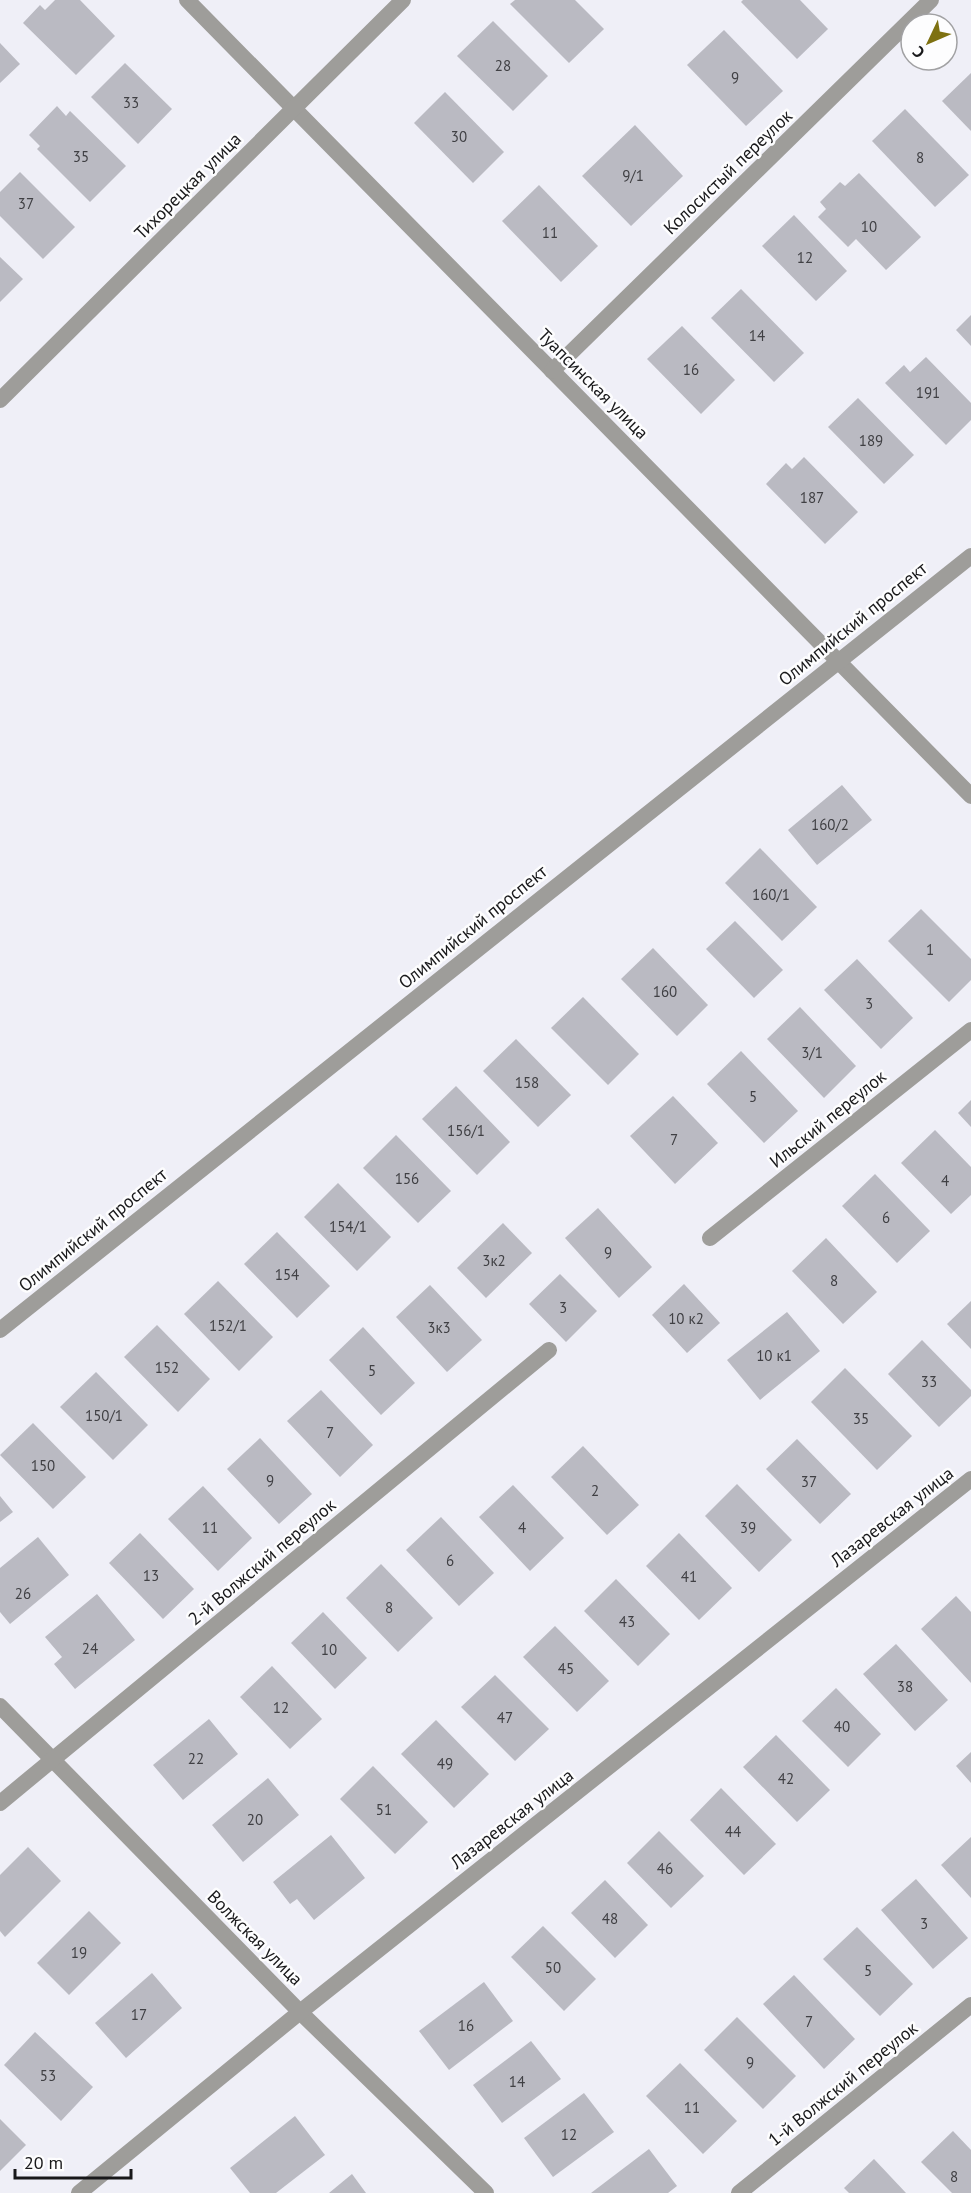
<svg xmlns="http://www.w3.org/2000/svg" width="971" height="2193" font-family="'PT Sans',sans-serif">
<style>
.building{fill:#babac2}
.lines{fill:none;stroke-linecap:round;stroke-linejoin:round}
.minor{stroke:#9e9d9a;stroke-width:16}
.labels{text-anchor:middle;stroke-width:5;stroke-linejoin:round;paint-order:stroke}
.number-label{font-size:15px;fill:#404044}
.street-label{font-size:18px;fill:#18181a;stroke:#fdfdfe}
</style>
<rect width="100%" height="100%" fill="#efeff7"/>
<g class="building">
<polygon points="55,0 80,0 115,36 76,75 23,23 40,5 45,10"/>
<polygon points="515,0 575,0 604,29 569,63 510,4"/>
<polygon points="743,0 800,0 828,29 797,59 741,2"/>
<polygon points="493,21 548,76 513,111 457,56"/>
<polygon points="724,30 783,91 746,126 687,65"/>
<polygon points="0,43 20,64 0,83"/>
<polygon points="125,63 172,109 138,144 91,97"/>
<polygon points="971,73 971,131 942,101"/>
<polygon points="445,92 504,152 473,183 414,123"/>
<polygon points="57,106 66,116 70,111 126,166 90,202 37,149 40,146 29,135"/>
<polygon points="905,109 969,175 935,207 872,141"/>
<polygon points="635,125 683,176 631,226 582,176"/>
<polygon points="20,172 75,227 43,259 0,216 0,192"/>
<polygon points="859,173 921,237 886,270 856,239 848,247 818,217 826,209 820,202 840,182 845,186"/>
<polygon points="539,185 598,246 561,282 502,221"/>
<polygon points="794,215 847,271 816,301 762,246"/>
<polygon points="0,257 23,279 0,302"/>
<polygon points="741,289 804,353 774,382 711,318"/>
<polygon points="971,315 971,346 956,330"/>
<polygon points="682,326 735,380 701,414 647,359"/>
<polygon points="926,357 971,403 971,420 946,445 885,383 904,365 910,372"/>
<polygon points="858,398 914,455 884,484 828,427"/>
<polygon points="804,457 858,512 825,544 766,484 786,463 792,469"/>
<polygon points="842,785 872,820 817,865 788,830"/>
<polygon points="760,848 817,907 782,941 725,883"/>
<polygon points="921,909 971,959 971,980 949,1002 888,941"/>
<polygon points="735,921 783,970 754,998 706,949"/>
<polygon points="653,948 708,1005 677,1036 621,979"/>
<polygon points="857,959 913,1018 881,1049 824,990"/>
<polygon points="583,997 639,1054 608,1085 551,1028"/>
<polygon points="800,1007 856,1066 824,1098 767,1039"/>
<polygon points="516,1039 571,1095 538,1127 483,1071"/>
<polygon points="741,1051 798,1111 764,1143 707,1084"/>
<polygon points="456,1086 510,1142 477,1175 422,1119"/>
<polygon points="673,1096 718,1143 675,1184 630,1136"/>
<polygon points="971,1100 971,1127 958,1113"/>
<polygon points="935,1130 971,1167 971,1195 951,1214 901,1163"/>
<polygon points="396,1135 451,1191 418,1223 363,1168"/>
<polygon points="875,1174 930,1231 897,1263 842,1206"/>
<polygon points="338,1183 391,1237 357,1271 304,1217"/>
<polygon points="598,1208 652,1267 619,1298 565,1238"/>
<polygon points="503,1223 532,1253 486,1298 457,1268"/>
<polygon points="277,1232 330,1286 297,1318 244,1264"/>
<polygon points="826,1238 877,1292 843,1324 792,1271"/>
<polygon points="560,1274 597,1311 566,1342 529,1304"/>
<polygon points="218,1281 273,1337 239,1371 184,1314"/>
<polygon points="684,1284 720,1323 687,1353 652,1315"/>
<polygon points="430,1285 482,1340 447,1372 396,1317"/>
<polygon points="971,1301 971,1349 947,1324"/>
<polygon points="787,1312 820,1351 760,1400 727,1360"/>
<polygon points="157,1325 210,1379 178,1412 124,1357"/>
<polygon points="363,1327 415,1383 381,1415 329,1360"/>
<polygon points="922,1340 971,1390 971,1396 939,1427 888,1374"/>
<polygon points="845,1368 912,1436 877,1470 811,1402"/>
<polygon points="96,1372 148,1425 113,1460 60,1407"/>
<polygon points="321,1390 373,1445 340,1477 287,1421"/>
<polygon points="33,1423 86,1477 53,1509 0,1455"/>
<polygon points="260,1438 312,1494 279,1524 227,1469"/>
<polygon points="797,1439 851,1494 820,1524 766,1469"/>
<polygon points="583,1446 639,1505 607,1535 551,1477"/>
<polygon points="737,1484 792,1540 759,1572 705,1516"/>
<polygon points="513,1485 564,1538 530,1571 479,1517"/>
<polygon points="203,1486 252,1538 218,1571 168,1519"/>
<polygon points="0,1496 13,1512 0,1522"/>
<polygon points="441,1517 494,1573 459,1606 406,1550"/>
<polygon points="140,1533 194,1589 163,1619 109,1563"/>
<polygon points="679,1533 732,1588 699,1620 646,1566"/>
<polygon points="38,1537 69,1575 10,1624 0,1612 0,1568"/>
<polygon points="381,1564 433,1618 398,1652 346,1598"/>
<polygon points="616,1579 670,1634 638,1666 584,1611"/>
<polygon points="97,1594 135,1640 75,1689 54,1664 62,1657 45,1637"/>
<polygon points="956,1596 971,1612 971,1683 921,1629"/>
<polygon points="323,1612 367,1658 335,1689 291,1643"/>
<polygon points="555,1626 609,1681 577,1712 523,1657"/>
<polygon points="896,1644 948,1700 915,1731 863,1674"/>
<polygon points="272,1666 322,1719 290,1749 240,1697"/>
<polygon points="495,1675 549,1729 515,1761 461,1707"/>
<polygon points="836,1688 881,1734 848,1767 802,1721"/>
<polygon points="209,1719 238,1754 183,1800 153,1765"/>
<polygon points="436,1720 489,1774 454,1808 401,1754"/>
<polygon points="776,1735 830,1790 797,1822 743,1767"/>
<polygon points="971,1752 971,1783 956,1766"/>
<polygon points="373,1766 428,1822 395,1854 340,1799"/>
<polygon points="268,1778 299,1815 243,1862 212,1825"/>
<polygon points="721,1788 776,1844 744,1875 690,1820"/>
<polygon points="659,1831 704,1876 671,1908 627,1863"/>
<polygon points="331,1835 365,1878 314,1920 297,1899 290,1904 273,1882"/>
<polygon points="971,1837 971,1898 941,1865"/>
<polygon points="28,1847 61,1881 5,1937 0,1931 0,1875"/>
<polygon points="916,1879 968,1938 933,1969 881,1910"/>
<polygon points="605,1880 648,1925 615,1958 571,1913"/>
<polygon points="89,1911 121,1943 69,1995 37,1963"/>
<polygon points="543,1926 596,1979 564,2011 511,1957"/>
<polygon points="857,1927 913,1984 880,2016 823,1959"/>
<polygon points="152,1973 182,2008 126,2058 95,2023"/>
<polygon points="794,1975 855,2039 824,2069 763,2004"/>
<polygon points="484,1982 513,2021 449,2070 419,2031"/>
<polygon points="737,2017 796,2076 763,2109 704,2050"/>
<polygon points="35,2032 93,2087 61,2121 4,2065"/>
<polygon points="531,2041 561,2079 502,2123 473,2085"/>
<polygon points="680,2063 737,2121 703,2154 646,2096"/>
<polygon points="584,2093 614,2132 553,2177 524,2138"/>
<polygon points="295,2116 325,2155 276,2193 250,2193 230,2168"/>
<polygon points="0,2119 26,2145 0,2171"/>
<polygon points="953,2131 971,2150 971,2193 952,2193 921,2162"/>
<polygon points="649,2149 677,2186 668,2193 591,2193"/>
<polygon points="874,2159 906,2193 849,2193 844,2188"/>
<polygon points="352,2174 366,2193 329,2193"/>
</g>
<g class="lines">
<g class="minor">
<polyline points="187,0 971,796"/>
<polyline points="552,371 931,0"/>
<polyline points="0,400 403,0"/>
<polyline points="710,1238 971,1030"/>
<polyline points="0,1330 971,556"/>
<polyline points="0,1706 300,2012 486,2193"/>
<polyline points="0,1803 549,1350"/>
<polyline points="79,2193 300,2012 971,1479"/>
<polyline points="739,2193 971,2005"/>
</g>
</g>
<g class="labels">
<g class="number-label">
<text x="503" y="71">28</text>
<text x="735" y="83">9</text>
<text x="131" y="108">33</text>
<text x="459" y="142">30</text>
<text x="81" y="162">35</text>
<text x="920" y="163">8</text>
<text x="633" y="181">9/1</text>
<text x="26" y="209">37</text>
<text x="869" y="232">10</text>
<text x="550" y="238">11</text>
<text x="805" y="263">12</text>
<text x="757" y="341">14</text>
<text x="691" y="375">16</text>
<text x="928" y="398">191</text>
<text x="871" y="446">189</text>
<text x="812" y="503">187</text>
<text x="830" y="830">160/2</text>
<text x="771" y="900">160/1</text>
<text x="930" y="955">1</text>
<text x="665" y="997">160</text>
<text x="869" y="1009">3</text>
<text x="812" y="1058">3/1</text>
<text x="527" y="1088">158</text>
<text x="753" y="1102">5</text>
<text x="466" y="1136">156/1</text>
<text x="674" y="1145">7</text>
<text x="407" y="1184">156</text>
<text x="945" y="1186">4</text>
<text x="886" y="1223">6</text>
<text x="348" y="1232">154/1</text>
<text x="608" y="1258">9</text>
<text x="494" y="1266">3к2</text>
<text x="287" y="1280">154</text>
<text x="834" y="1286">8</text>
<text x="563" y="1313">3</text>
<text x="686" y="1324">10 к2</text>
<text x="228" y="1331">152/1</text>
<text x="439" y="1333">3к3</text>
<text x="774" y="1361">10 к1</text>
<text x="167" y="1373">152</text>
<text x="372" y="1376">5</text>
<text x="929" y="1387">33</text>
<text x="104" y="1421">150/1</text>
<text x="861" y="1424">35</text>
<text x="330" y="1438">7</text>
<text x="43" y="1471">150</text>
<text x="270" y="1486">9</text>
<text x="809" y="1487">37</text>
<text x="595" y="1496">2</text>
<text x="210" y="1533">11</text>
<text x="522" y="1533">4</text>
<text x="748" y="1533">39</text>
<text x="450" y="1566">6</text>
<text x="151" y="1581">13</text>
<text x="689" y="1582">41</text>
<text x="23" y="1599">26</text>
<text x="389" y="1613">8</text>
<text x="627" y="1627">43</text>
<text x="90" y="1654">24</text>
<text x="329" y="1655">10</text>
<text x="566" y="1674">45</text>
<text x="905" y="1692">38</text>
<text x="281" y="1713">12</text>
<text x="505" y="1723">47</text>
<text x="842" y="1732">40</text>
<text x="196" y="1764">22</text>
<text x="445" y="1769">49</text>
<text x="786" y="1784">42</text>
<text x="384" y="1815">51</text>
<text x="255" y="1825">20</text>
<text x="733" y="1837">44</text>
<text x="665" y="1874">46</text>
<text x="610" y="1924">48</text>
<text x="924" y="1929">3</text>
<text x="79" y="1958">19</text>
<text x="553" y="1973">50</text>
<text x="868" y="1976">5</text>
<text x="139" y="2020">17</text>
<text x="809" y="2027">7</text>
<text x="466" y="2031">16</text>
<text x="750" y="2068">9</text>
<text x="48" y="2081">53</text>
<text x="517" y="2087">14</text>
<text x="692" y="2113">11</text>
<text x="569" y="2140">12</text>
<text x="954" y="2182">8</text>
</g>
<g class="street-label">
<text transform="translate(728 172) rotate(-44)" y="6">Колосистый переулок</text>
<text transform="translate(188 186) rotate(-45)" y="6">Тихорецкая улица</text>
<text transform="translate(593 384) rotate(45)" y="6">Туапсинская улица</text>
<text transform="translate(853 624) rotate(-39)" y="6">Олимпийский проспект</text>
<text transform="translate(473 927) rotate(-39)" y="6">Олимпийский проспект</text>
<text transform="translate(828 1119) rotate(-39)" y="6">Ильский переулок</text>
<text transform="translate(93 1230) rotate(-39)" y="6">Олимпийский проспект</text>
<text transform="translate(892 1517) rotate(-38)" y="6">Лазаревская улица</text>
<text transform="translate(262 1562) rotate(-40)" y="6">2-й Волжский переулок</text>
<text transform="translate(512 1819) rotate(-38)" y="6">Лазаревская улица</text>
<text transform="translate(255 1938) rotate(45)" y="6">Волжская улица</text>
<text transform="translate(843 2084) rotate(-39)" y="6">1-й Волжский переулок</text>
</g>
</g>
<g transform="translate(929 42) rotate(226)"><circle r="28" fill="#fdfdfe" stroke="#a1a1a3" stroke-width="1.5"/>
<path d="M0-4.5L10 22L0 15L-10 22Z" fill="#7e7111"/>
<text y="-9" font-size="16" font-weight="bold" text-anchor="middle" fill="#18181a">С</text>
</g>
<path d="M15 2169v9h116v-9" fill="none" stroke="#18181a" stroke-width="3"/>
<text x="24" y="2169" font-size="18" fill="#18181a" stroke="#fdfdfe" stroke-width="4.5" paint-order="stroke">20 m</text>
</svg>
